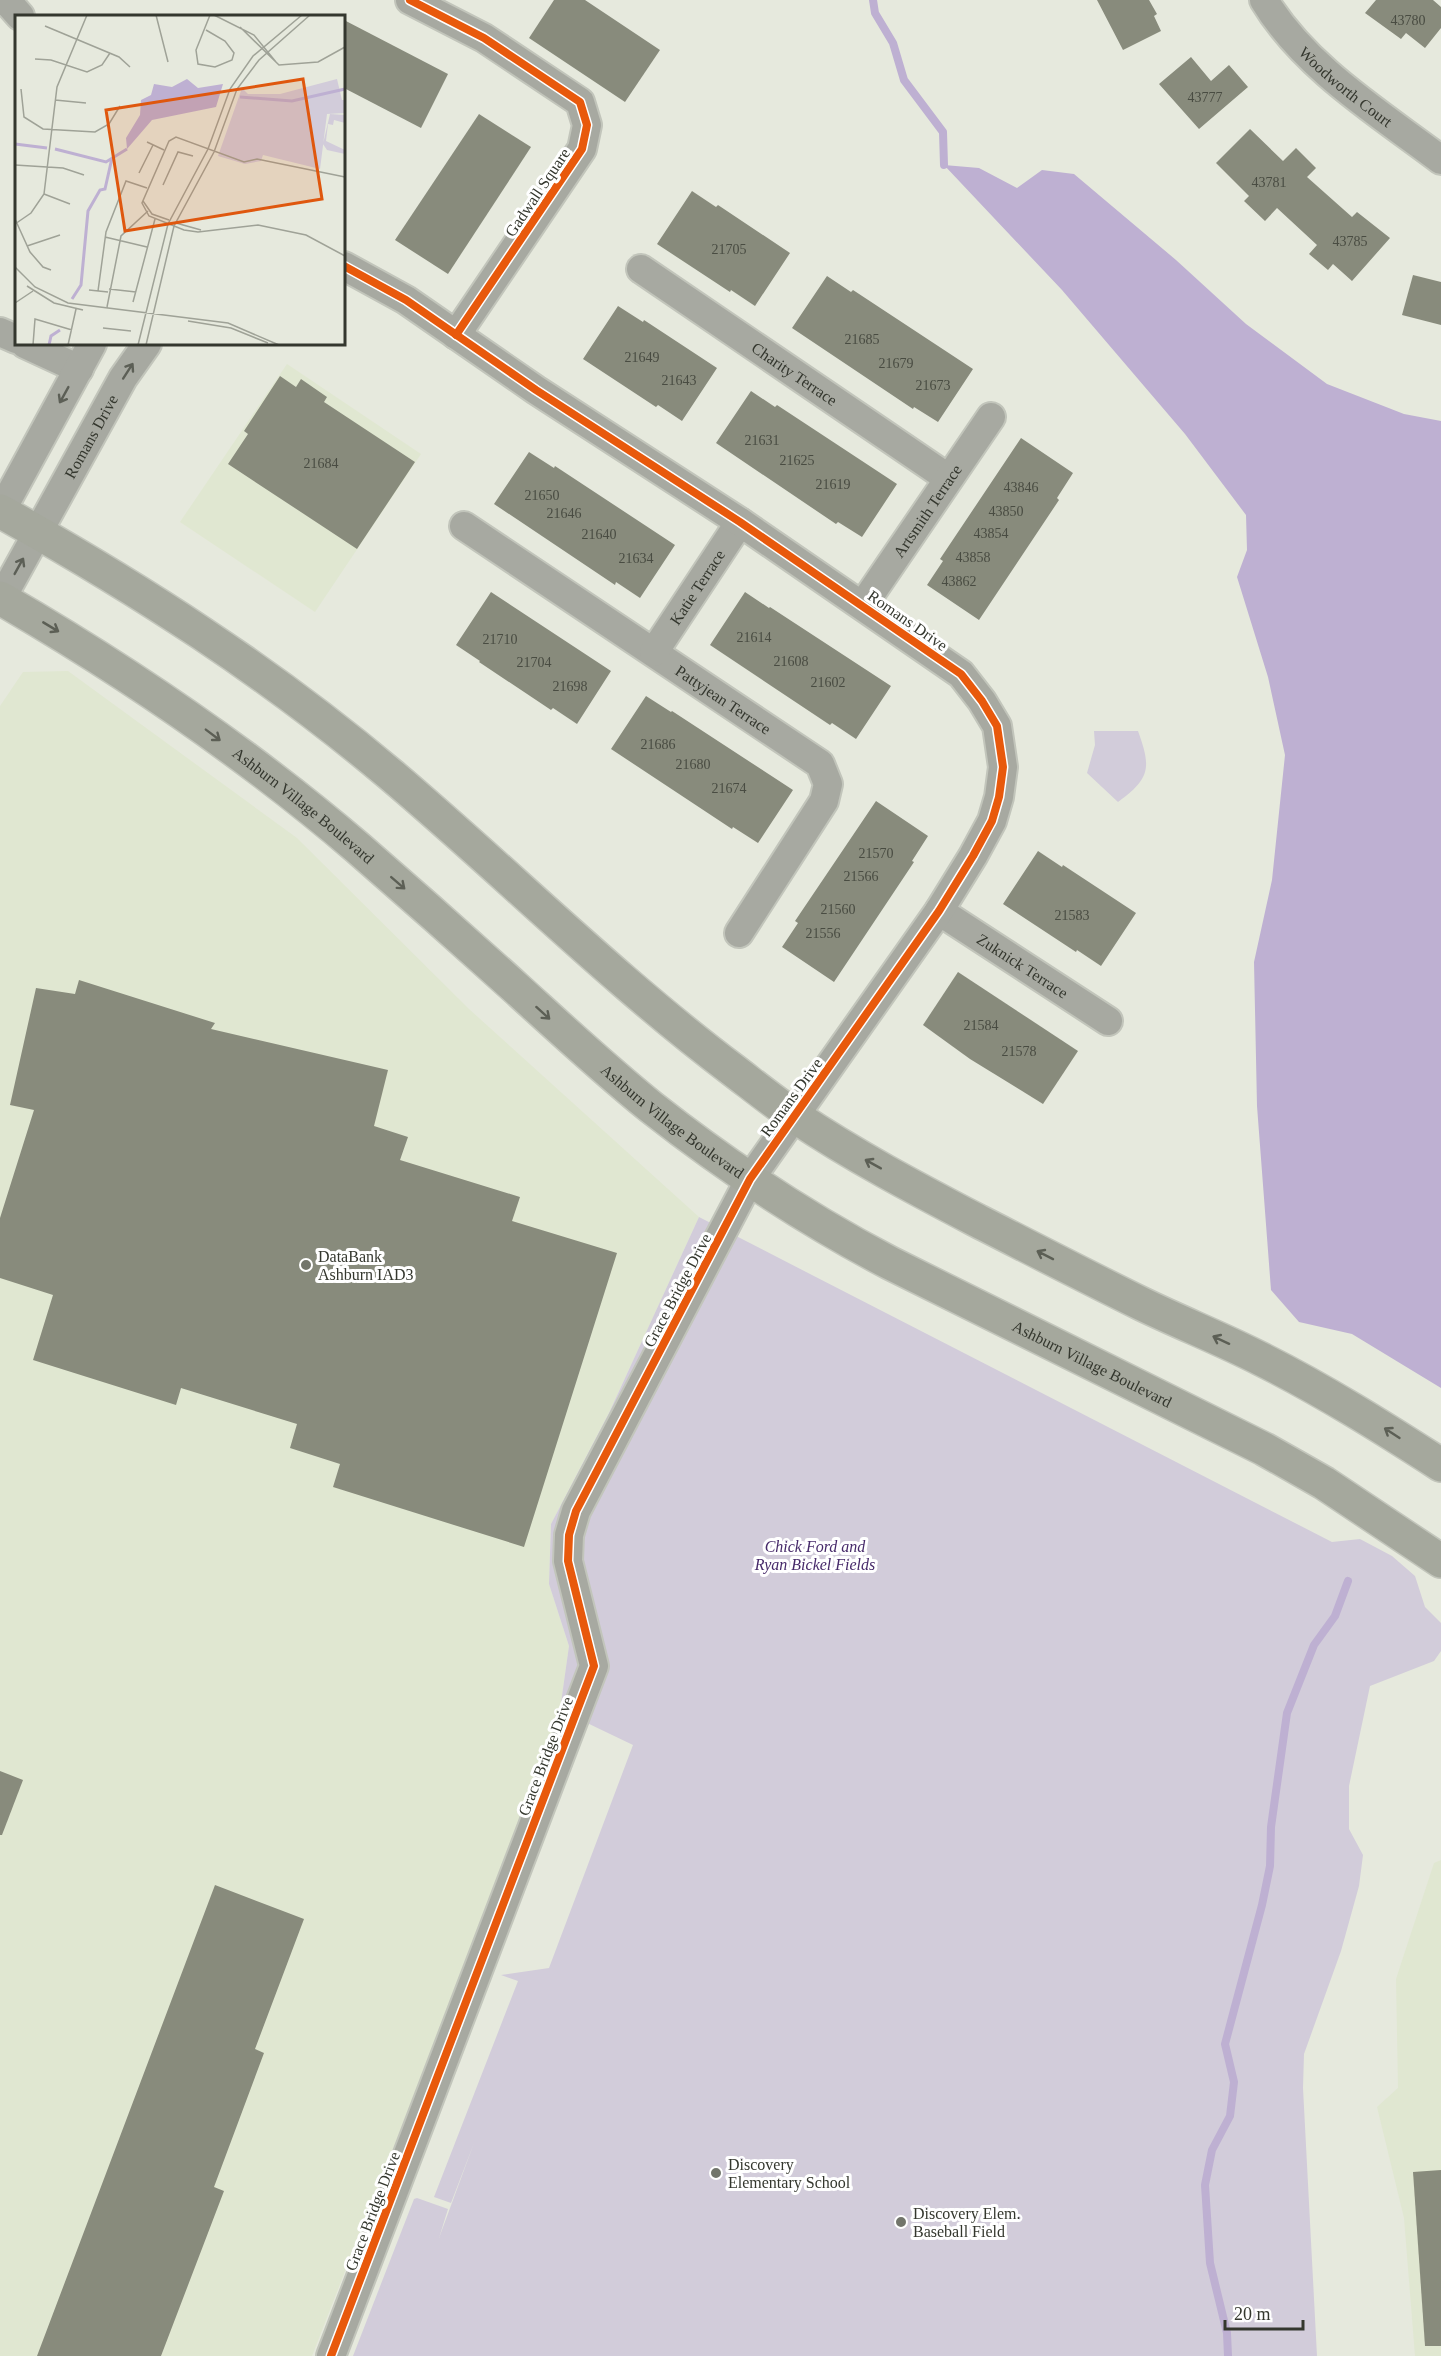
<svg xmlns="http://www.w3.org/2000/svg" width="1441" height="2356" font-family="'Times New Roman',serif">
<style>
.built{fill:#e0e7d1}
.green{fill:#d2ccda}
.water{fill:#beb0d2}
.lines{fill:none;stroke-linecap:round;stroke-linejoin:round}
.stream{stroke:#beb0d2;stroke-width:8}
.building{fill:#888b7c}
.minor-casing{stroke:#c2c5bb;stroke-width:32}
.secondary-casing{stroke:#c2c5bb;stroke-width:36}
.minor{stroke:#a7a9a1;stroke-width:28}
.secondary{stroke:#a5a89d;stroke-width:33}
.cycleway-casing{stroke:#fff;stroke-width:11}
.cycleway{stroke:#e8590c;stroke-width:8}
.oneway{stroke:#5c5f56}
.oneway2{stroke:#5c5f55}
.poi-dot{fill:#72756b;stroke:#fff;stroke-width:2}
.labels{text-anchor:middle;stroke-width:6;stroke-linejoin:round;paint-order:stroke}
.number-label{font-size:14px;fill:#494c42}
.street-label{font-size:16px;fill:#34372e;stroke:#fff}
.poi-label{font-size:16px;fill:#34372e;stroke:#fff;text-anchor:start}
.park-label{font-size:16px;font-style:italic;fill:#462969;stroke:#fff}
.inset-river{fill:none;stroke:#beb0d2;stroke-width:3}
.inset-road{fill:none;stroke:#9fa297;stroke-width:1.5}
.view{fill:#df570e;fill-opacity:0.15;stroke:#df570e;stroke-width:3}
.inset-edge{fill:none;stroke:#34372e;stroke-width:3}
</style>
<rect width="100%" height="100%" fill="#e6e9dd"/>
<g class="built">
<polygon points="287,364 421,454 315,612 180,522"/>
<polygon points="68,671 297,838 469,1009 699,1217 609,1413 551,1524 549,1584 569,1646 560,1710 495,1887 312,2356 0,2356 0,706 23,672"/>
<polygon points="1441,1860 1441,2356 1415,2356 1404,2218 1377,2107 1398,2088 1396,1979 1434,1863"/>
</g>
<g class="green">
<path d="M 1094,731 L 1138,731 C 1151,767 1151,778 1118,802 L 1087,773 L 1095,745 Z"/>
<polygon points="699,1217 1332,1542 1360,1539 1392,1556 1415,1576 1425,1607 1441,1623 1441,1651 1434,1661 1370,1686 1349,1786 1349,1829 1363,1855 1359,1886 1341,1951 1304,2054 1303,2088 1317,2356 353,2356 414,2199 417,2198 448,2209 439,2238 474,2143 451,2203 434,2197 518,1981 501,1975 549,1968 633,1745 560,1710 569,1646 549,1584 551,1524 609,1413"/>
</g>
<polygon class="water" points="944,165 979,168 1017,188 1042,170 1074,174 1176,260 1246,324 1327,384 1404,414 1441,421 1441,1388 1352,1334 1299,1322 1271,1290 1257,1106 1254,962 1272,880 1285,755 1268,677 1237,577 1247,550 1246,515 1185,434 1062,290"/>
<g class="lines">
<g class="stream">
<polyline points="873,0 875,13 893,43 904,80 943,132 944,165"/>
<polyline points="1228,2356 1227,2333 1210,2263 1205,2185 1212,2150 1230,2116 1234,2082 1225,2044 1262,1905 1270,1866 1271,1827 1287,1713 1314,1645 1335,1616 1348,1581"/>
</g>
</g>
<g class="building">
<polygon points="554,0 585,0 660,50 625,102 529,38"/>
<polygon points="1097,0 1149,0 1157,14 1154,16 1161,31 1123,50"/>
<polygon points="1376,0 1433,0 1441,7 1441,28 1425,48 1406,33 1401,39 1365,13"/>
<polygon points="344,20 448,74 421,128 344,88"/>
<polygon points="1191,57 1211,81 1229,65 1248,87 1199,129 1159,84"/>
<polygon points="479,114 531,147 448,274 395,240"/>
<polygon points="1250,129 1283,161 1296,148 1316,168 1307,177 1352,217 1357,212 1390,238 1352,281 1333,264 1328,270 1309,254 1317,245 1277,208 1265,221 1244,201 1249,196 1216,163"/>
<polygon points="692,191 716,207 718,205 790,253 755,306 731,290 730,292 657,244"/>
<polygon points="1413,275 1441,282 1441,325 1402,315"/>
<polygon points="827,276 851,292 853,290 973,369 938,422 914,407 913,409 792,328"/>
<polygon points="618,306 643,322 644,320 717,368 682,421 658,405 656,407 583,359"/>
<polygon points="280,376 296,387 301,379 327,397 324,402 415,462 357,549 228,464 248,434 244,431"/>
<polygon points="751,391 775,407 777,405 897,484 862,537 838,522 836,524 716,443"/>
<polygon points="1021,438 1073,473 1057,498 1059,500 979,620 927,585 943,561 940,559"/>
<polygon points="529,452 554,468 555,466 675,545 640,598 616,582 615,585 494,504"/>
<polygon points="491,592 611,671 577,724 553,708 551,710 479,662 480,661 456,645"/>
<polygon points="745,592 769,608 770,607 891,686 856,739 832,723 830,725 710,645"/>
<polygon points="646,696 671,712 672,711 793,790 758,843 733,827 732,829 611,749"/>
<polygon points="876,801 928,836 912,861 914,862 834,982 782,947 798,923 795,921"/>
<polygon points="1038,851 1062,867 1063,865 1136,913 1101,966 1077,950 1076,952 1003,904"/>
<polygon points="958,972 1078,1051 1043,1104 970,1059 923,1025"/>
<polygon points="79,980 215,1023 211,1029 388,1070 374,1126 408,1137 400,1160 520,1197 512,1221 617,1253 524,1547 333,1487 340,1464 290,1448 297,1424 181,1388 176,1405 33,1360 53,1295 0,1278 0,1218 34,1110 10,1105 36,988 75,994"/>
<polygon points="0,1771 23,1780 2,1835 0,1835"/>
<polygon points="215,1885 304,1919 255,2049 264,2053 214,2187 224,2191 161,2356 37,2356"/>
<polygon points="1441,2170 1441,2346 1425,2346 1413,2172"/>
</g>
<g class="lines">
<g class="minor-casing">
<g id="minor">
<polyline points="6,0 20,16"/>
<polyline points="410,0 484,38 580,102 587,125 582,149 456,335"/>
<path id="s1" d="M 1264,0 C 1305,68 1379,113 1441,160"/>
<path id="s2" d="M 641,269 L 948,478"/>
<polyline points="0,332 16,339"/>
<polyline points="25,344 79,369"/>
<polyline points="0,513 92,344"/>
<path id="s3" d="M 464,526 L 820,764 L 828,784 L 824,801 L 739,933"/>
<path id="s4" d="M 0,601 L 123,378 L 147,344"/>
<path id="s5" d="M 863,605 L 991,417"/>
<path id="s6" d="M 654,652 L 740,522"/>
<path id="s7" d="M 939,911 L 1108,1021"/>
<polyline points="331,2356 594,1666 568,1561 569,1535 576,1511 750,1179 939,911 973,856 992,821 999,797 1003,767 997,726 982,701 961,674 740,522 536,390 406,300 344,266"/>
</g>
</g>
<g class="secondary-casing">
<g id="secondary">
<path d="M 0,511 C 138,588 269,672 390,774 C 506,872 612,979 733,1070 C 754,1086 775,1103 796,1117 C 854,1156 917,1189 978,1221 C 1033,1249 1087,1277 1142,1304 C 1181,1323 1222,1339 1261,1359 C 1323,1390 1382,1427 1441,1465"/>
<path id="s8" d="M 0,598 C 126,671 247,753 358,848 C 411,894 464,941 517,989 C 561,1029 605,1070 651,1107 C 726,1166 806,1219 890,1263 L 1264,1449 L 1324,1483 L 1441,1561"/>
</g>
</g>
<use href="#minor" class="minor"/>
<use href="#secondary" class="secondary"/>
<g class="cycleway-casing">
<g id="cycleway">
<polyline points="410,0 484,38 580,102 587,125 582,149 456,335"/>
<polyline points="331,2356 594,1666 568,1561 569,1535 576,1511 750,1179 939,911 973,856 992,821 999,797 1003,767 997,726 982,701 961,674 740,522 536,390 406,300 344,266"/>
</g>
</g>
<use href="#cycleway" class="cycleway"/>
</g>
<defs><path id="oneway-shaft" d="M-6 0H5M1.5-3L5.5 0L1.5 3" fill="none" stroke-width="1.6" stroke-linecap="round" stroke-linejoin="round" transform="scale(1.5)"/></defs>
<g class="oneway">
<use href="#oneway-shaft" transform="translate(128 371) rotate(-57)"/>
<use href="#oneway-shaft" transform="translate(64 395) rotate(119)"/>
<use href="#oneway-shaft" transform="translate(19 566) rotate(-61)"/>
</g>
<g class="oneway2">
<use href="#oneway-shaft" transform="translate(51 627) rotate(31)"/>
<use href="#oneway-shaft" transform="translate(213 735) rotate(37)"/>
<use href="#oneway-shaft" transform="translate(398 883) rotate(41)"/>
<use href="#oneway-shaft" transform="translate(543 1013) rotate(42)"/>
<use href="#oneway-shaft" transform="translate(873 1164) rotate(-151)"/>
<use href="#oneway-shaft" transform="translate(1045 1255) rotate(-153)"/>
<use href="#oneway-shaft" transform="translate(1221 1340) rotate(-155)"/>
<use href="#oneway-shaft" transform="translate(1392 1433) rotate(-147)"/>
</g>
<g class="poi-dot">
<circle cx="306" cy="1265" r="6"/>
<circle cx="716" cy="2173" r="6"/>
<circle cx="901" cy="2222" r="6"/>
</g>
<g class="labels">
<g class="number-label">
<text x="1408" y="25">43780</text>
<text x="1205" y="102">43777</text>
<text x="1269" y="187">43781</text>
<text x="1350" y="246">43785</text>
<text x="729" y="254">21705</text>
<text x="862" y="344">21685</text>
<text x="642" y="362">21649</text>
<text x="896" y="368">21679</text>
<text x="679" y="385">21643</text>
<text x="933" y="390">21673</text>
<text x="762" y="445">21631</text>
<text x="797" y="465">21625</text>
<text x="321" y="468">21684</text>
<text x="833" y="489">21619</text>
<text x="1021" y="492">43846</text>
<text x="542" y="500">21650</text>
<text x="1006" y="516">43850</text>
<text x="564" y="518">21646</text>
<text x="991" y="538">43854</text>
<text x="599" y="539">21640</text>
<text x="973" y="562">43858</text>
<text x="636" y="563">21634</text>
<text x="959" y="586">43862</text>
<text x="754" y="642">21614</text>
<text x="500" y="644">21710</text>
<text x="791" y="666">21608</text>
<text x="534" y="667">21704</text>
<text x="828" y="687">21602</text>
<text x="570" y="691">21698</text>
<text x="658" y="749">21686</text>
<text x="693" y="769">21680</text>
<text x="729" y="793">21674</text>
<text x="876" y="858">21570</text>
<text x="861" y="881">21566</text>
<text x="838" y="914">21560</text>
<text x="1072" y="920">21583</text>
<text x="823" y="938">21556</text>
<text x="981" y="1030">21584</text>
<text x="1019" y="1056">21578</text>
</g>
<g class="street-label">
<text dy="6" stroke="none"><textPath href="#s1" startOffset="120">Woodworth Court</textPath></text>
<text transform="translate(537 192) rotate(-56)" y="6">Gadwall Square</text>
<text dy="6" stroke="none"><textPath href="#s2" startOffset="186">Charity Terrace</textPath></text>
<text dy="6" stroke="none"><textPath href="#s4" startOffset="188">Romans Drive</textPath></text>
<text dy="6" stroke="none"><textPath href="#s5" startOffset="114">Artsmith Terrace</textPath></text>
<text dy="6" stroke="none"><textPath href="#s6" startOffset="78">Katie Terrace</textPath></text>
<text transform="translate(908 620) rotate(35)" y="6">Romans Drive</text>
<text dy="6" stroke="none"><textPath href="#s3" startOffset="312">Pattyjean Terrace</textPath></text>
<text dy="6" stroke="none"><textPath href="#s8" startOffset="368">Ashburn Village Boulevard</textPath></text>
<text dy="6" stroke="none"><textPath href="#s7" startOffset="100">Zuknick Terrace</textPath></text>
<text transform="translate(791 1097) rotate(-54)" y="6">Romans Drive</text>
<text dy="6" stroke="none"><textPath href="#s8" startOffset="854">Ashburn Village Boulevard</textPath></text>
<text transform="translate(677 1290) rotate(-62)" y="6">Grace Bridge Drive</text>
<text dy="6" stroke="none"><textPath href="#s8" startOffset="1340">Ashburn Village Boulevard</textPath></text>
<text transform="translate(545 1756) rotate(-69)" y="6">Grace Bridge Drive</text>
<text transform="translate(372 2211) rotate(-69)" y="6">Grace Bridge Drive</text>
</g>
<g class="poi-label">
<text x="318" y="1262">DataBank<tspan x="318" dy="18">Ashburn IAD3</tspan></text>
<text x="728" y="2170">Discovery<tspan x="728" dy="18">Elementary School</tspan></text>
<text x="913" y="2219">Discovery Elem.<tspan x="913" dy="18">Baseball Field</tspan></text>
</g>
<g class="park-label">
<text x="815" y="1552">Chick Ford and<tspan x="815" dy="18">Ryan Bickel Fields</tspan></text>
</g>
</g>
<g transform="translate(15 15)">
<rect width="330" height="330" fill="#e6e9dd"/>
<path d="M 322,64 L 327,85 L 330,85 L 330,98 L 312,99 L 305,154 L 248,140 L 246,146 L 230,149 L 203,141 L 227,73 L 233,79 L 265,79 ZM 315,99 L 330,100 L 330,108 L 319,105 L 318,110 L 313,109 L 311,126 L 330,135 L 330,139 L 312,135 L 308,129 Z" fill="#d2ccda"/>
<path d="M 172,64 L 183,73 L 208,69 L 201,92 L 137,105 L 112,134 L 111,123 L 125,100 L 126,85 L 136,80 L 139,69 L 157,72 Z" fill="#beb0d2"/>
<path class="inset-river" d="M 225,82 L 277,86 L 330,74M 0,129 L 32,133M 40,134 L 91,147 L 112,134M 57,284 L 66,270 L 73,196 L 85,175 L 90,174 L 97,143M 34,330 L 36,321 L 45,315"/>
<path class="inset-road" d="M 120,0 L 141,0 L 153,47M 199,0 L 239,20 L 261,47M 30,11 L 104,42 L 115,52M 225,12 L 264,50 L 303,47 L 330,32M 191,15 L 210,26 L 219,38 L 217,45 L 200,52 L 183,49 L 181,35 L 195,0M 20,44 L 36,45 L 72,57 L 87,50 L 95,38M 6,74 L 9,102 L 28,114 L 80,117 L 94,109 L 105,91M 40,85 L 71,88M 132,127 L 149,135M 0,150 L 48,153 L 69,160M 124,158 L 138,130M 330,162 L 242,144 L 229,147 L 161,122 L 154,126 L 127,188 L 134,201 L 169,215 L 183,217 L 243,210 L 291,220 L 330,241M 148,170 L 163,137 L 178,141M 29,179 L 55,189M 128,186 L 137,199 L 154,205M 0,204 L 15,237 L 28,252 L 36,255M 161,208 L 186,215M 0,209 L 16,198 L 29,179 L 42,72 L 72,0M 90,222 L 132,232M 12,231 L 45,220M 0,252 L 20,272 L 53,288 L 213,308 L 264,330M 12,271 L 39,288 L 68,295M 94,274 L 121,277M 74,275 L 93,277M 83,276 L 91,217 L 111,166 L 132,173M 118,287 L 140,204M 0,288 L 18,276M 92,292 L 106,221 L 133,196M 173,306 L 216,313 L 253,328M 88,313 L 116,316M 18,330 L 20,304 L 57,315M 53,330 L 61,294M 123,330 L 153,209 L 193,134 L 215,74 L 238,41 L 287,0M 131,330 L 159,211 L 199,137 L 222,74 L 244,45 L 295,0"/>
<path class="view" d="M 288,64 L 307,184 L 110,216 L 91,95 Z"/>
<rect width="330" height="330" class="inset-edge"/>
</g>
<path d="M1225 2320v9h78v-9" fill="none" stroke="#34372e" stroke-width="3"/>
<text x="1234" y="2320" font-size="18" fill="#34372e" stroke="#ffffff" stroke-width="4.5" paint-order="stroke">20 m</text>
</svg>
